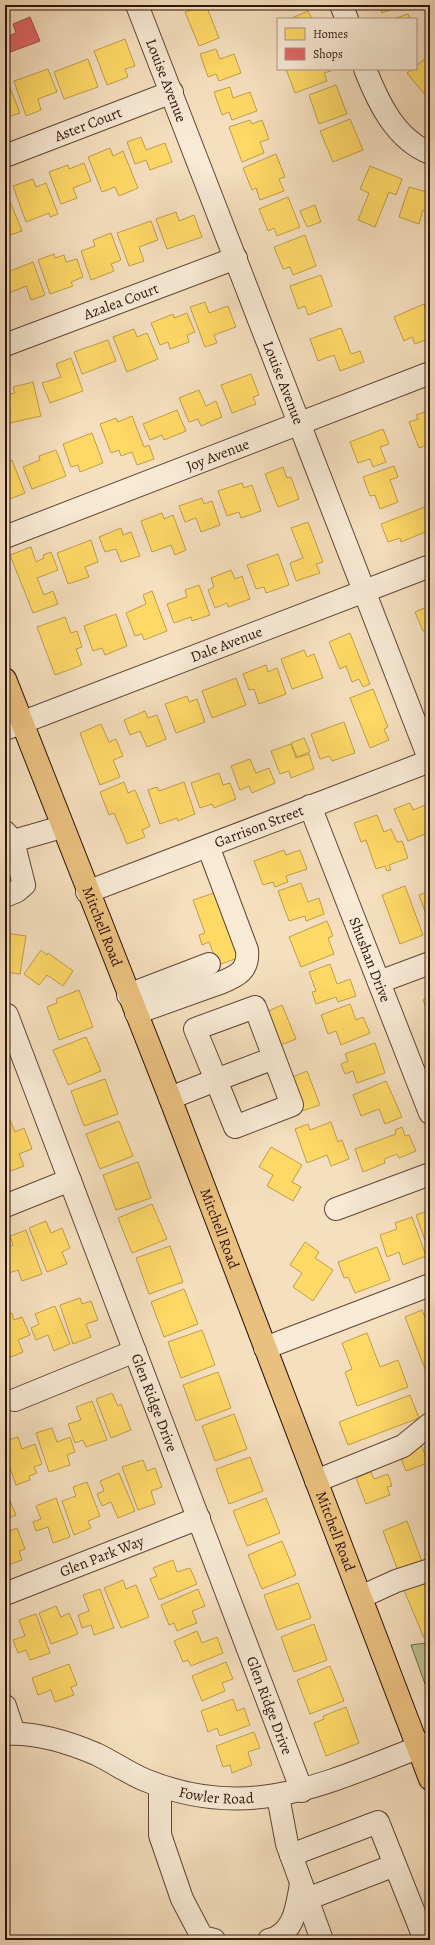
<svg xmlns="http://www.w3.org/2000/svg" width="435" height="1945" font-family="Alegreya,serif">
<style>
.green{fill:#bcc191;stroke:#746a4d}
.homes{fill:#ffd966;stroke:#c09e4a}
.shops{fill:#e06666;stroke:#aa4d4a}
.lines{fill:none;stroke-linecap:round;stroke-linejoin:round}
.minor-casing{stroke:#5f4636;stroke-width:24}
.major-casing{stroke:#2d1309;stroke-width:24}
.minor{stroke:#f8ead5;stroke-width:22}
.major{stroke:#eac07f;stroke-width:22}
.labels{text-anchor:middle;stroke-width:4;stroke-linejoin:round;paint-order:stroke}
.street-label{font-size:15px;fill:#2d1309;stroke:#f8ead5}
</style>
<rect width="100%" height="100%" fill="#f5dfbe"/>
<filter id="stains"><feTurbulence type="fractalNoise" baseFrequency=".005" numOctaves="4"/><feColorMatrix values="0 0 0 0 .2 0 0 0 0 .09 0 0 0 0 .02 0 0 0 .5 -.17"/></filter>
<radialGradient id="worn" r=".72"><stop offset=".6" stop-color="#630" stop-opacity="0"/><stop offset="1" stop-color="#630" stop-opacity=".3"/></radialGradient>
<polygon class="green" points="426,1643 430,1654 430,1698 411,1645"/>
<g class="homes">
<polygon points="204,5 206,5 219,38 199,46 185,12"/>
<polygon points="286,5 303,5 288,10"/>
<polygon points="379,5 402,5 382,13"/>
<polygon points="308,11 312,19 293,19 292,18"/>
<polygon points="408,14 410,19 393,19"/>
<polygon points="125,39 135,66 125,69 128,77 107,85 94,51"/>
<polygon points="216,49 220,59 234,54 241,73 219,81 216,74 208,77 200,54"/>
<polygon points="430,55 430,101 407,73 413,69 416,69 416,66"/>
<polygon points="88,59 98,87 64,99 54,72"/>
<polygon points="48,69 57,92 38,99 41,110 26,116 14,81"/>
<polygon points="286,69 331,69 331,71 324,73 327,81 295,93"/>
<polygon points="5,75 20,113 8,117 10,121 5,123"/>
<polygon points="336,85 347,114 319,124 309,95"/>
<polygon points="230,87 233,98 250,92 257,111 232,120 229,112 222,115 214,92"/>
<polygon points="350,119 363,150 333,162 320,131"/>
<polygon points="250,120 252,124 262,120 269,139 260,142 264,153 242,162 229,127"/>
<polygon points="141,137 146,150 165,143 172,162 150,170 146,160 135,164 127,142"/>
<polygon points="110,148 113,156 123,151 138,188 119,196 115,187 102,192 88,157"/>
<polygon points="276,154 285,177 279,179 284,191 260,200 256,188 252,190 243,168"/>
<polygon points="84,163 91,181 73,188 77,198 61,204 49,172 68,165 69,169"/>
<polygon points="370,166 402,179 396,195 389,192 375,227 358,220 369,193 360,189"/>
<polygon points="33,179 36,187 46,183 58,214 50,217 49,213 26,222 13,186"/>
<polygon points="409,187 430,193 430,213 423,210 419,224 399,217"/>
<polygon points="5,189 22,231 10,235 6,227 5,228"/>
<polygon points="288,197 300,227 277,236 274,228 268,231 259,209"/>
<polygon points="315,205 321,222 307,227 300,211"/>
<polygon points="176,212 179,221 194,215 202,237 167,249 156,219"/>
<polygon points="151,221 158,240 139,247 144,261 129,266 117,233"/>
<polygon points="111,233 121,260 111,264 114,271 91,280 81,251 95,246 93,240"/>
<polygon points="305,235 316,266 293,275 290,267 283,269 274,247"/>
<polygon points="54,254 55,258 64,255 66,262 77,259 83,277 71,282 73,286 50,294 38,260"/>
<polygon points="33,262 45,295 31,300 26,286 7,294 5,273"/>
<polygon points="321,275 332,306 308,315 305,306 298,309 290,286"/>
<polygon points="205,302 209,313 228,306 236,327 214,335 217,343 205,347 190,307"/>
<polygon points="424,304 430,319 430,338 415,344 412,337 404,341 394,317"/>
<polygon points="187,313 195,332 187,335 189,342 170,349 168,342 160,345 151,323 173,314 174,318"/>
<polygon points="341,328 351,354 360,351 364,362 340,371 334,355 318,361 310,339"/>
<polygon points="134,329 137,337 147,333 158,359 127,372 113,337"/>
<polygon points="108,340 116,361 82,374 74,352"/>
<polygon points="71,358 83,391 50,403 42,383 61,377 56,364"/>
<polygon points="251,374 259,395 253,397 256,404 232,413 221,385"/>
<polygon points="33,382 41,416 10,423 5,395 15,393 13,387"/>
<polygon points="199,390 206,406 216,401 222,417 201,426 198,419 189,422 179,398"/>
<polygon points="177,410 186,431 164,440 162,435 150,440 143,424"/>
<polygon points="430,410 430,444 419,448 409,422 418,419 416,415"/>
<polygon points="132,416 144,447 149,445 154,459 137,465 132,452 121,456 119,450 111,453 100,424 116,418 118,422"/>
<polygon points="383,429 389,444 380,447 386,462 373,467 370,459 358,463 350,442"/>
<polygon points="92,433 103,463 80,472 78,465 71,467 63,444"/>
<polygon points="56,450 66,476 32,489 23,467 40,460 39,456"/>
<polygon points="12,460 25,493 5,501 5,463"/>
<polygon points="394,466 398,477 390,480 398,502 380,509 375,495 370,496 363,477"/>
<polygon points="283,467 287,478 291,477 299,499 278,507 265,474"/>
<polygon points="242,483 244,488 252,485 261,511 241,518 239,512 227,516 218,491"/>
<polygon points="202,498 204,504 212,501 220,525 201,532 196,518 185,522 179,506"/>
<polygon points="430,505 430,530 401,542 400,538 388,542 381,524"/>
<polygon points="162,513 164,519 173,515 186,550 175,555 171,545 152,552 141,521"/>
<polygon points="308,522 323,562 316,564 320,573 296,581 290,563 303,558 291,528"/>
<polygon points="121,528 123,535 131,532 140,556 121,562 116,549 105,552 99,537"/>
<polygon points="91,540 98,562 85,567 89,577 68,584 57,553"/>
<polygon points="31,547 36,562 44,558 43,555 51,552 58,570 37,578 44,595 53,591 58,604 33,613 10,555"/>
<polygon points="278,554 289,585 266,593 264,587 256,589 247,565"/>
<polygon points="231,570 235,579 242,576 250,599 228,607 227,603 215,608 208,590 214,587 211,578"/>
<polygon points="199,585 210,615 192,621 191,617 174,623 167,604 187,597 185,590"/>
<polygon points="152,591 167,631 144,640 142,634 135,636 126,613 146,604 143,595"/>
<polygon points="430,603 430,629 423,631 415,612 427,607 426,604"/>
<polygon points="116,614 127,646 105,655 102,648 93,651 84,626"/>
<polygon points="65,617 71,633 77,631 82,647 76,649 82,665 55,675 37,627"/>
<polygon points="350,633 370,684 363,687 359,679 352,682 346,666 340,669 329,642"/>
<polygon points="304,650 307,657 314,654 323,678 292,689 281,659"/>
<polygon points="266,665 268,672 277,668 286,694 259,704 254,689 249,690 243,674"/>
<polygon points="236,678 246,705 212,718 202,691"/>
<polygon points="373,689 388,727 384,729 389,740 370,748 350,698"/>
<polygon points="187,696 189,702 197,699 205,722 176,733 165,704"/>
<polygon points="145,711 148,718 157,715 166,739 147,747 140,731 130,735 124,720"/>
<polygon points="344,722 355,753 332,761 329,756 320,759 311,734"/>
<polygon points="101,724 109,742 116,739 123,756 113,760 120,777 100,785 80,733"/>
<polygon points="304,738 310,752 297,757 291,743"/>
<polygon points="291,744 296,758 309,754 314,769 291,778 289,771 280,774 271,751"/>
<polygon points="250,759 256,773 269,768 275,783 252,793 249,786 240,790 231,766"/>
<polygon points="219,773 223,785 230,783 236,799 214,808 212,804 200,808 191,783"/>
<polygon points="124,782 128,793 135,790 150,826 142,830 145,837 127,844 114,813 109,815 100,792"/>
<polygon points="184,782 195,814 178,821 177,818 160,824 148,790 157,787 159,791"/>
<polygon points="410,803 413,810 430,803 430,832 408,841 394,809"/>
<polygon points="377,815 384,832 391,829 397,842 402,841 408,858 389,865 391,870 387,871 385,866 376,869 366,840 361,842 354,823"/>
<polygon points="284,850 286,855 300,850 307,869 286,876 288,882 275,887 273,882 263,885 254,861"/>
<polygon points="301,883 308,902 319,898 324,914 306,921 305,916 289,921 278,891"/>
<polygon points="405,886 423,935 400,944 382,895"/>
<polygon points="430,891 430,925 419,895"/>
<polygon points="214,893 238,958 218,965 209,942 202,945 199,935 205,933 193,900"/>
<polygon points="327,921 333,936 328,938 334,954 301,967 289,937"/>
<polygon points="5,933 26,936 20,974 5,972"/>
<polygon points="41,950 47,955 48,953 73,971 63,986 47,975 39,985 24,974"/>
<polygon points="330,964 337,984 350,979 356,996 338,1002 336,997 316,1004 312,992 316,991 309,972"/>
<polygon points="79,990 93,1027 59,1040 47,1007 57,1003 56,999"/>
<polygon points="430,997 430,1017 423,1000"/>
<polygon points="350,1004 356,1020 363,1017 370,1033 341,1045 336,1031 328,1034 321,1015"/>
<polygon points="282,1005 296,1039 278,1046 264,1013"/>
<polygon points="86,1037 101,1071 68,1085 53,1050"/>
<polygon points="375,1043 385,1073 357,1083 353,1071 345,1074 341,1064 348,1061 345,1054"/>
<polygon points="307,1071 320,1105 302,1111 290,1078"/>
<polygon points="105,1079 118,1114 84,1126 71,1091"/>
<polygon points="386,1081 402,1117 385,1124 379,1109 361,1116 353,1095"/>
<polygon points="10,1120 15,1132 24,1128 32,1149 19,1154 24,1166 8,1172 5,1165 5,1122"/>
<polygon points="119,1121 133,1156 100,1169 86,1134"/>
<polygon points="331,1122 338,1142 342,1140 349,1159 331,1166 327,1155 307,1163 295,1129 308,1124 310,1130"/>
<polygon points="402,1127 405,1136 409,1135 416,1151 399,1158 397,1154 384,1159 385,1163 363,1172 355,1149 396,1134 395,1130"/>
<polygon points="271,1147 302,1165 292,1182 301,1187 293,1201 267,1186 273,1175 259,1167"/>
<polygon points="138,1162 151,1198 116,1210 103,1175"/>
<polygon points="152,1204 167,1239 132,1253 118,1218"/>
<polygon points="430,1210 430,1248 428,1249 416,1215"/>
<polygon points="412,1217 426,1256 403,1265 399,1252 387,1257 380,1235 397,1229 395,1223"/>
<polygon points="46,1221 51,1233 62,1228 70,1248 62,1252 67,1264 47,1272 29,1228"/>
<polygon points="26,1230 42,1274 22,1281 18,1270 9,1273 5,1261 5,1248 13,1245 10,1236"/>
<polygon points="305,1242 319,1252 315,1258 333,1270 313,1301 293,1287 302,1273 290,1265"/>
<polygon points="170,1246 183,1282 149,1294 136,1258"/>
<polygon points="377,1247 390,1280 355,1293 348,1277 344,1278 338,1262"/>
<polygon points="184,1289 198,1324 164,1337 151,1302"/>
<polygon points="80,1298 82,1304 91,1301 98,1320 86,1324 91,1337 73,1344 60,1305"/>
<polygon points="55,1306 70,1344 54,1351 48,1335 36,1340 31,1328 39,1324 35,1314"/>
<polygon points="422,1310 430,1330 430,1382 405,1317"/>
<polygon points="12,1313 14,1320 22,1317 30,1335 18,1340 23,1352 6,1359 5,1316"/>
<polygon points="202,1330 215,1365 181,1378 168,1342"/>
<polygon points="367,1333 380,1367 398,1360 408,1387 357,1406 345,1372 352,1369 342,1343"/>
<polygon points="218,1372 231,1408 196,1421 183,1385"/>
<polygon points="112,1393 118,1406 121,1404 131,1430 111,1438 96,1399"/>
<polygon points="410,1395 419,1418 348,1445 339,1422"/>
<polygon points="92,1401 107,1440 86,1447 83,1440 75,1443 68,1424 81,1420 76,1407"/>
<polygon points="234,1414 247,1449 215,1461 202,1426"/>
<polygon points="52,1428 57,1442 70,1437 75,1452 67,1455 70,1465 49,1472 36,1433"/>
<polygon points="18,1437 22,1449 35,1444 42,1464 34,1467 37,1473 29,1476 30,1480 16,1485 5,1453 5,1441"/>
<polygon points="421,1444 428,1463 406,1471 399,1453"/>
<polygon points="250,1457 263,1491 229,1504 216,1469"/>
<polygon points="143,1460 147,1471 155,1468 162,1487 151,1491 155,1504 138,1510 122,1467"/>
<polygon points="371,1472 374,1479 388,1474 392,1486 387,1487 390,1495 366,1504 356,1478"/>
<polygon points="119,1473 135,1511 118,1518 111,1502 102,1506 97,1494 104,1491 100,1481"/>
<polygon points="87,1482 100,1516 88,1521 91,1528 74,1535 62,1501 76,1496 73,1487"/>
<polygon points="7,1494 16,1515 6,1519 9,1526 5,1528 5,1495"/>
<polygon points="56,1498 70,1537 53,1543 48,1527 36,1531 33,1522 41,1519 36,1506"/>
<polygon points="266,1498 280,1533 247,1546 233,1511"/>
<polygon points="407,1521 424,1567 400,1576 383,1531"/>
<polygon points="17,1528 25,1549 19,1551 22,1560 5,1566 5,1533"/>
<polygon points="282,1541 296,1575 262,1589 248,1555"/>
<polygon points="173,1560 177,1572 190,1568 197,1584 159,1600 150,1579 157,1576 153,1568"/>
<polygon points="123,1580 126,1589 136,1585 149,1617 121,1628 104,1588"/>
<polygon points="430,1580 430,1636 424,1638 404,1590"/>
<polygon points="298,1583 311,1618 277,1630 264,1595"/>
<polygon points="100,1589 114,1628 94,1635 91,1625 82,1628 78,1615 89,1611 83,1595"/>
<polygon points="198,1589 205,1606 192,1611 197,1623 177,1631 174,1623 169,1625 161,1605"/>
<polygon points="56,1606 61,1617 69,1613 78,1634 51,1644 39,1613"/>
<polygon points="36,1614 50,1653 30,1660 26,1650 18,1653 13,1640 25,1636 19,1620"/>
<polygon points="314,1624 327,1660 294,1672 281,1637"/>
<polygon points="197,1631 202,1643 217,1637 223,1653 191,1666 188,1660 183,1662 174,1641"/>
<polygon points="226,1662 233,1679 222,1683 225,1691 202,1701 192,1676"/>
<polygon points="69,1664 77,1685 71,1687 74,1695 55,1702 51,1690 38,1695 32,1678"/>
<polygon points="330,1666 344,1701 310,1714 297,1680"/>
<polygon points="233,1699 237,1711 244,1708 250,1725 220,1736 217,1728 208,1732 201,1711"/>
<polygon points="346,1707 359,1743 326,1756 314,1723 324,1719 323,1716"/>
<polygon points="254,1732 260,1748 248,1752 252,1765 232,1773 230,1765 223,1767 216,1746"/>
</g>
<polygon class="shops" points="30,17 40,41 5,54 5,37 16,33 13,24"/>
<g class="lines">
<g class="minor-casing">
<g id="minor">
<path id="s1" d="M 137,5 L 430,761"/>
<polyline points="341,5 347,19"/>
<path d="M 365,69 C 378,102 395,139 430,153"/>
<path id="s2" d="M 5,156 L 172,92"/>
<path id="s3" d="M 5,345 L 236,258"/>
<path id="s4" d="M 5,537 L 430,373"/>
<path id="s5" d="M 5,729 L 430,566"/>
<path id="s6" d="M 310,806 L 430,1113"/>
<polyline points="5,832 13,841 62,827"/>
<path id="s7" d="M 87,892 L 430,761"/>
<polyline points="5,896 17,891 24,885 13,841"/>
<polyline points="379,982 430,963"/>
<polyline points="128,995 209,964"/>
<path d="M 136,1013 L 220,983 C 238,976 249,970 247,950 L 208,846"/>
<path id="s8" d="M 5,1016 L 7,1015 L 302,1791"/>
<polyline points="170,1098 216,1080 195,1029 255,1007 292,1105 235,1127 216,1080 274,1058"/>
<polyline points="5,1206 70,1180"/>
<polyline points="336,1209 430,1174"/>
<polyline points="265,1348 430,1285"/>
<polyline points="15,1400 135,1351"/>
<polyline points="316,1481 403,1446 430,1424"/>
<path id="s9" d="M 5,1594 L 199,1518"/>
<polyline points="361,1597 396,1581 430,1570"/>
<polyline points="5,1706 14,1733"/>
<path id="s10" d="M 5,1734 C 35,1732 68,1742 96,1754 C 113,1762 128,1773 145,1780 C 252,1824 330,1781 430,1743"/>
<polyline points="160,1786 160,1835 182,1899 202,1937 214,1940"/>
<polyline points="278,1796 287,1844 322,1940"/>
<polyline points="291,1855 378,1822 425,1940"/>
<polyline points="307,1899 395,1865"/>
<path d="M 269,1940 C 295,1934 297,1905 301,1884"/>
</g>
</g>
<g class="major-casing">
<g id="major">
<path id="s11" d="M 5,679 L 170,1098 L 430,1779"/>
</g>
</g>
<use href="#minor" class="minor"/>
<use href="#major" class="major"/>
</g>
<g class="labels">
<g class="street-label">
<text dy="5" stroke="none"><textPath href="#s1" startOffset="81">Louise Avenue</textPath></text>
<text dy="5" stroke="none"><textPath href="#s2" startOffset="89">Aster Court</textPath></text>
<text dy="5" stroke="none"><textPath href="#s3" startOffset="124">Azalea Court</textPath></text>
<text dy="5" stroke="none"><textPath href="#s1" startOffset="405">Louise Avenue</textPath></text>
<text dy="5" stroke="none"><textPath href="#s4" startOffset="228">Joy Avenue</textPath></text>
<text dy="5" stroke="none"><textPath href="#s5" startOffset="237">Dale Avenue</textPath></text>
<text dy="5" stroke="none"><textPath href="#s7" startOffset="184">Garrison Street</textPath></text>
<text dy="5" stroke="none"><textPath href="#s11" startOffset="266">Mitchell Road</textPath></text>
<text dy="5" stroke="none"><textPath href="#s6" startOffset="165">Shushan Drive</textPath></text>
<text dy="5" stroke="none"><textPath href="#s11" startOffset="590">Mitchell Road</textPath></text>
<text dy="5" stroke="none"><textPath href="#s8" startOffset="417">Glen Ridge Drive</textPath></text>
<text dy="5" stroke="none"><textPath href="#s11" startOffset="914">Mitchell Road</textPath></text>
<text dy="5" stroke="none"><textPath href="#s9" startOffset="104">Glen Park Way</textPath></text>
<text dy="5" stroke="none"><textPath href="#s8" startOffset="741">Glen Ridge Drive</textPath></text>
<text dy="5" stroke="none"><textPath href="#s10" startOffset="223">Fowler Road</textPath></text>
</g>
</g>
<rect width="435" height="1945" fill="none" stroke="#f5dfbe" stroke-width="20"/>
<rect x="6" y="6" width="423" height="1933" fill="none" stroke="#2d1309" stroke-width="2"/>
<rect x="10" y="10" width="415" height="1925" fill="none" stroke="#2d1309"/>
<rect x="277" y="18" width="140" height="52" fill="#f8ead5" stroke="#a79483"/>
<rect x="285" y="28" width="20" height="12" fill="#ffd966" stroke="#a79483"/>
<text x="313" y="38" font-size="12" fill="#2d1309">Homes</text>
<rect x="285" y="48" width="20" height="12" fill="#e06666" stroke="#a79483"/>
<text x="313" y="58" font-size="12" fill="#2d1309">Shops</text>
<rect width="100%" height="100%" filter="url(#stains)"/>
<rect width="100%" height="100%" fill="url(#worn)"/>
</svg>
